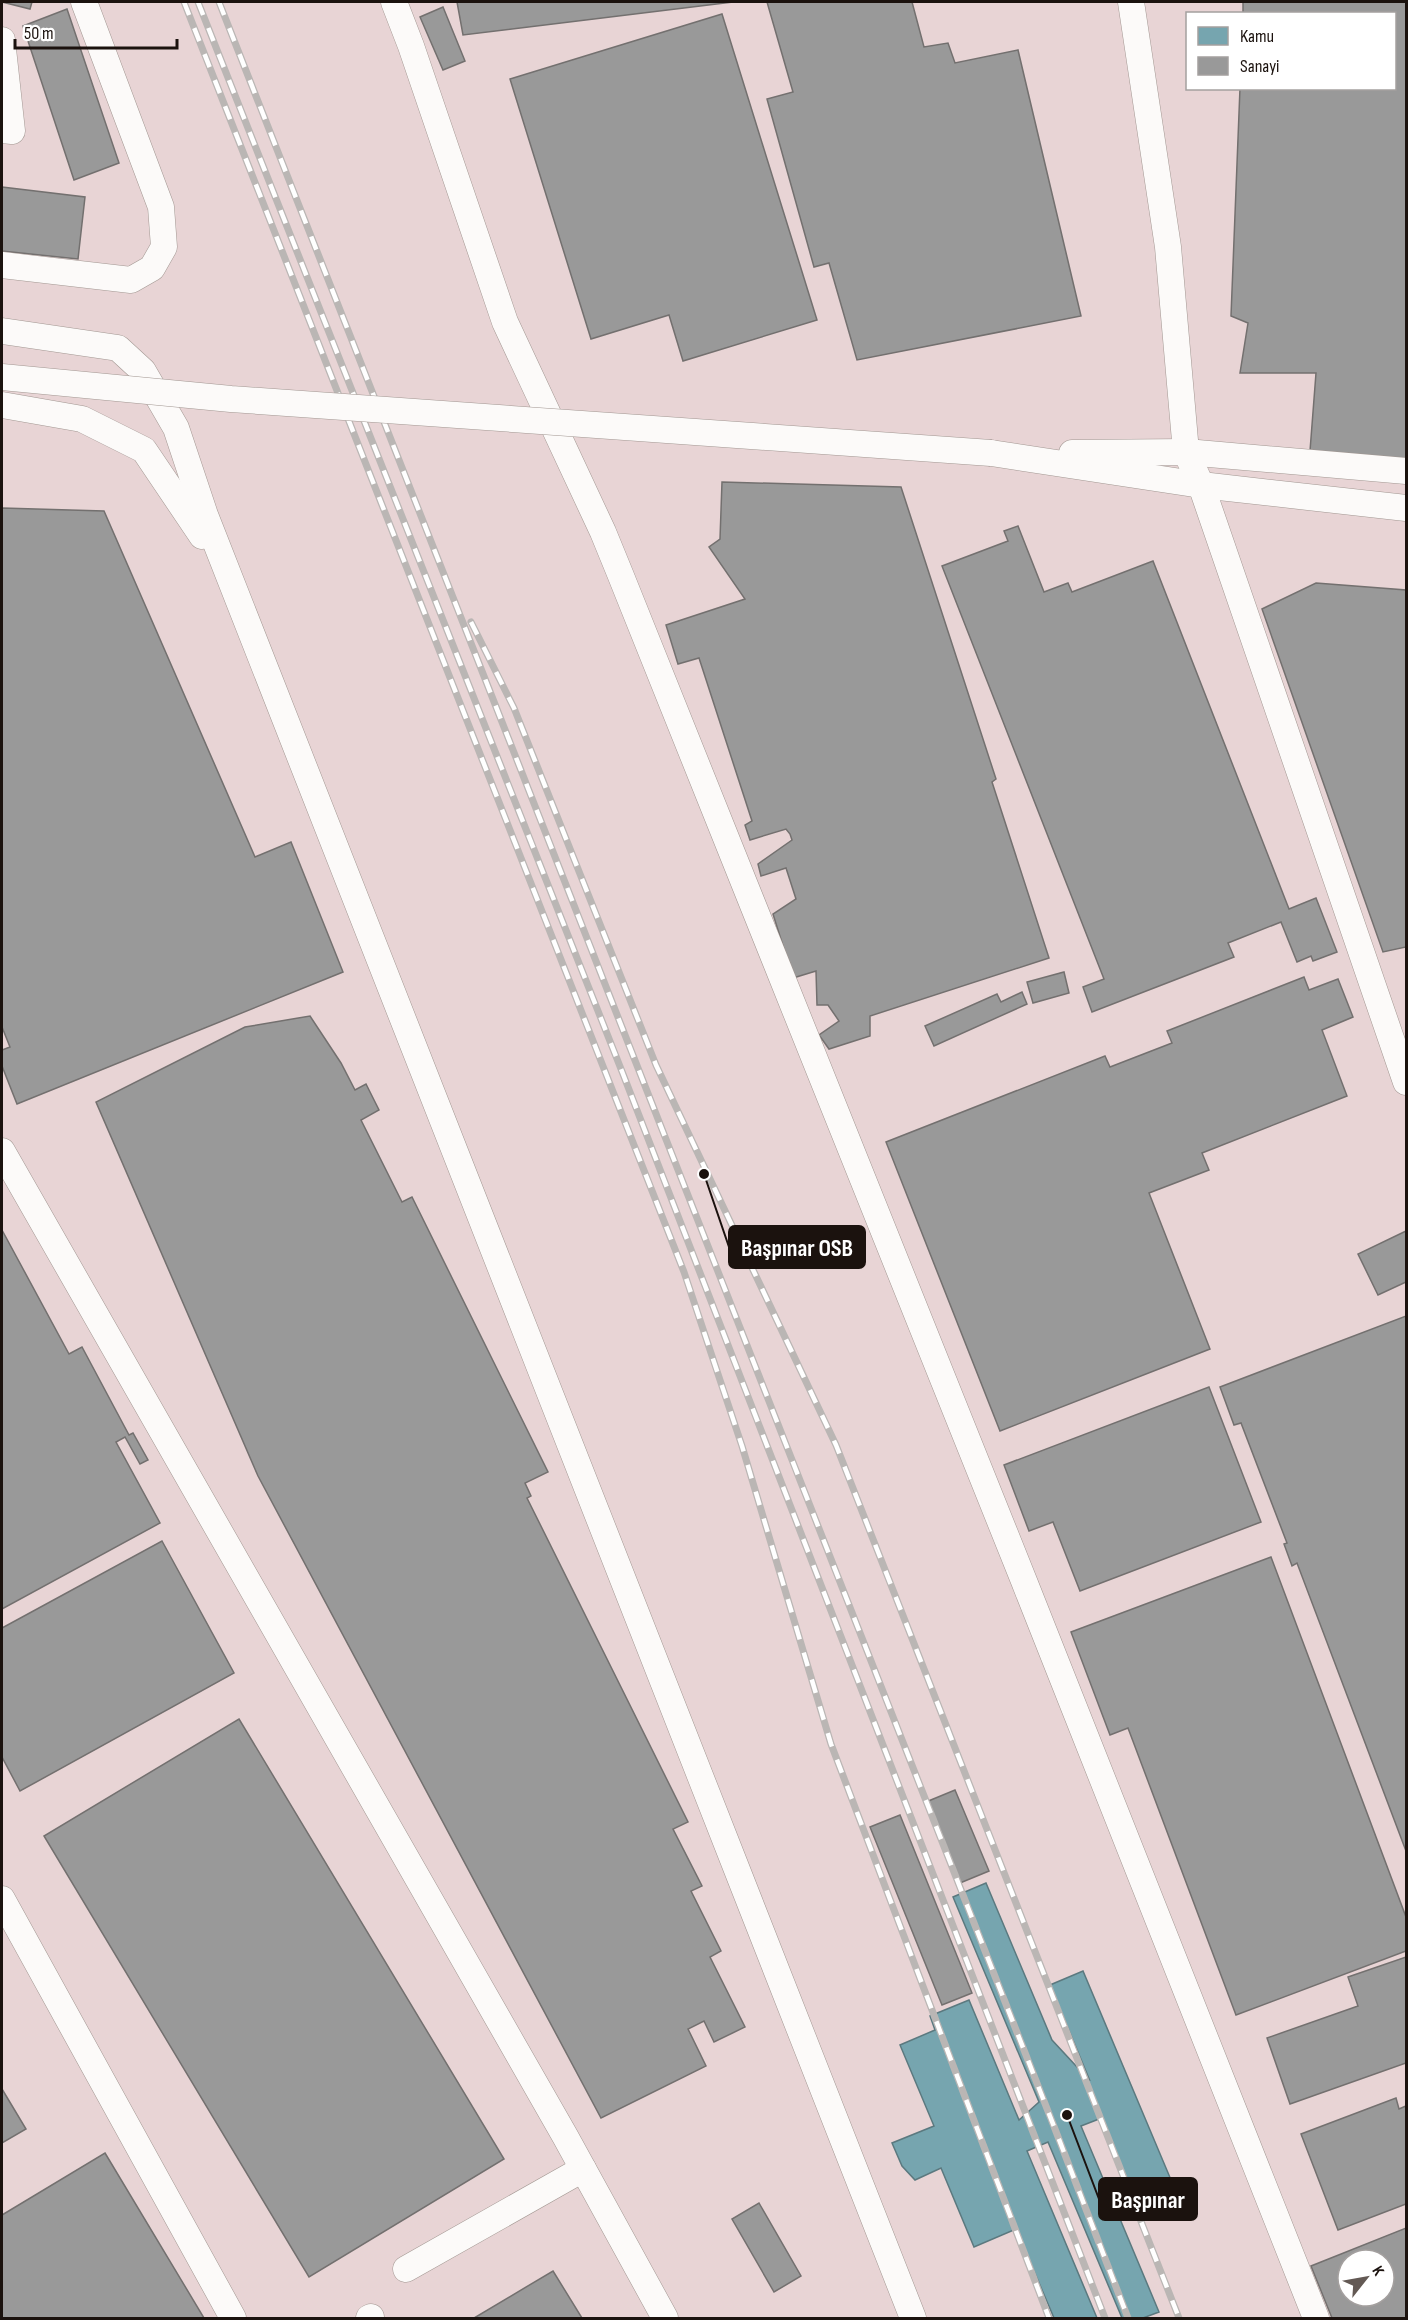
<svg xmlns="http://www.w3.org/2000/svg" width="1408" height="2320" font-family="'Sofia Sans Condensed',sans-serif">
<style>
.industrial{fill:#e8d4d5;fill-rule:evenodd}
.public{fill:#76a5af;stroke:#5b797f;stroke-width:1.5}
.industry{fill:#999;stroke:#73706f;stroke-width:1.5;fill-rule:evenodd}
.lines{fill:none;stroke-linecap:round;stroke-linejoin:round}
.minor-casing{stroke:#a29792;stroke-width:27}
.minor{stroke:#fcfaf9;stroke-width:26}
.rail-casing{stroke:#bab6b4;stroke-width:7}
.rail{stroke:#fff;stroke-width:4.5;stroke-dasharray:14;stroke-linecap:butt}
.minor-bridge-casing{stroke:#a29792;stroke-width:27;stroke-linecap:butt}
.minor-bridge{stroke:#fcfaf9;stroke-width:26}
.leader{fill:none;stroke:#1b120e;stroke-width:2}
.callout-dot{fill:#1b120e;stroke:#fff;stroke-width:2}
.callout{fill:#1b120e;stroke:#1b120e;stroke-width:2}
.callout-label{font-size:24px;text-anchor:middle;font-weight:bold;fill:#fff}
</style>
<rect width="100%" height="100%" fill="#eadcd5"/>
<path class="industrial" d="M 2,2 L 1406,2 L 1406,2318 L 2,2318 ZM 1188,14 L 1394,14 L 1394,88 L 1188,88 ZM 1348,2260 L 1384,2260 L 1384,2296 L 1348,2296 Z"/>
<polygon class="public" points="986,1883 1052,2040 1090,2081 1050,1985 1083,1971 1174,2187 1134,2204 1099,2119 1081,2126 1159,2312 1143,2318 1122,2318 1048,2142 1027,2151 1097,2318 1054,2318 1016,2229 974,2247 941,2168 915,2180 902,2166 892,2143 934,2126 900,2045 935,2030 930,2016 969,2000 1019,2120 1039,2102 953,1897"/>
<g class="industry">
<polygon points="2,2 32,2 30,9"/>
<polygon points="457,2 733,2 463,35"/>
<polygon points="767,2 912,2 924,47 948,43 955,63 1018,50 1081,316 857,360 829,263 814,267 767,99 793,92"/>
<polygon points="1243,2 1406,2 1406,459 1310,451 1316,373 1240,373 1248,323 1231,316 1240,88 1394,88 1394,14 1243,14"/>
<polygon points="443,7 465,61 443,70 420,17"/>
<polygon points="67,9 119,163 74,180 23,26"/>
<polygon points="722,14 817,320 683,361 669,315 591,339 510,79"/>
<polygon points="2,187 85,197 78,259 2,251"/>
<polygon points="722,482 901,487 996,779 992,782 1049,958 870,1016 870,1036 829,1049 819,1035 839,1021 828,1005 817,1005 816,971 793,978 773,914 796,899 786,868 761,876 758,864 792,840 790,834 786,829 750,840 745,825 752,821 699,658 678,664 666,625 745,599 709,547 720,539"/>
<polygon points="2,508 104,511 255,857 291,842 343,972 17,1104 2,1066 2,1050 10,1047 2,1027"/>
<polygon points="1018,526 1044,592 1068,583 1072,592 1153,561 1289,909 1316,898 1337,952 1313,961 1311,956 1297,962 1281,922 1228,943 1234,957 1092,1012 1083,987 1104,979 942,566 1008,541 1004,531"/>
<polygon points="1316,583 1406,590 1406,947 1383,952 1262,609"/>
<polygon points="1064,972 1069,993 1033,1003 1027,982"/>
<polygon points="1304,977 1309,990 1338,979 1353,1017 1322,1030 1347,1096 1202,1153 1209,1170 1149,1193 1210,1349 1000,1431 886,1142 1105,1056 1110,1067 1172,1043 1167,1031"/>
<polygon points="1022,992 1027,1004 934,1046 925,1026 997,994 1001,1002"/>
<polygon points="310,1016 341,1063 355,1090 366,1084 379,1110 361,1120 402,1202 412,1197 548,1472 525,1483 531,1496 527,1498 688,1822 673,1829 702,1886 691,1891 721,1951 710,1957 745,2027 714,2042 704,2021 688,2029 706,2066 601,2118 258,1476 96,1102 245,1027"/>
<polygon points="2,1230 69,1354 82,1347 129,1435 133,1433 148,1460 140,1464 125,1437 116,1442 160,1523 2,1609"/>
<polygon points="1406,1231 1406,1282 1378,1295 1358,1254"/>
<polygon points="1406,1316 1406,1851 1297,1563 1292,1566 1284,1544 1287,1543 1241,1423 1234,1425 1220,1387"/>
<polygon points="1209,1387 1261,1522 1080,1591 1053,1522 1029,1531 1004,1465"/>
<polygon points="162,1541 234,1673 20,1791 2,1757 2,1628"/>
<polygon points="1271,1557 1406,1917 1406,1951 1236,2015 1128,1728 1110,1735 1071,1632"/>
<polygon points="239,1719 504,2159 309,2277 44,1836"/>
<polygon points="955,1790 989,1871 960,1883 926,1802"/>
<polygon points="900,1815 972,1993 942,2005 870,1827"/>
<polygon points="1406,1957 1406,2063 1290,2104 1267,2038 1358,2006 1348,1977"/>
<polygon points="2,2089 26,2129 2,2143"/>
<polygon points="1396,2098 1399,2109 1406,2106 1406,2204 1338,2230 1301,2134"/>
<polygon points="105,2153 204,2318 2,2318 2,2215"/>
<polygon points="759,2203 801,2276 774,2292 732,2219"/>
<path d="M 1406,2228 L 1406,2318 L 1332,2318 L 1311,2266 ZM 1348,2260 L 1384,2260 L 1384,2296 L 1348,2296 Z"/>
<polygon points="553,2271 582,2318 474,2318"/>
</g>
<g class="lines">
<g class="minor-casing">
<g id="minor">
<polyline points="394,2 411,46 505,322 603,532 621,576 1024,1581 1316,2318"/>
<polyline points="1131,2 1168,247 1186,452 1201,485 1406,1082"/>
<polyline points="2,40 12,131 2,130"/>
<polyline points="2,265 131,280 152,268 164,247 161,207 84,2"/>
<polyline points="2,331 118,348 143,371 176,428 205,515 913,2318"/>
<polyline points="2,405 82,419 144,450 202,536"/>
<polyline points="991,453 1201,485 1406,508"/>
<polyline points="1072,453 1186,452 1406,471"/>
<polyline points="2,1151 565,2136 665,2318"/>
<polyline points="2,1899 233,2318"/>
<polyline points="406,2269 583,2169"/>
<polyline points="369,2318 371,2317"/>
</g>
</g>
<use href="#minor" class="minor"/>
<g class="rail-casing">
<g id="rail">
<polyline points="184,2 684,1272 742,1446 831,1744 1049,2318"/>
<polyline points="198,2 623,1074 1105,2318"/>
<polyline points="219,2 1055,2129 1128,2318"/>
<polyline points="471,622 514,708 656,1065 836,1445 1179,2318"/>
</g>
</g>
<use href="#rail" class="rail"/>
<g class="minor-bridge-casing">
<polyline id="minor-bridge" points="2,377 231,399 991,453"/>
</g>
<use href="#minor-bridge" class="minor-bridge"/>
</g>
<path class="leader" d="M704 1174L729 1247M1067 2115L1099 2199"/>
<g class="callout-dot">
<circle cx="704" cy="1174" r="6"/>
<circle cx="1067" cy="2115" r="6"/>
</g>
<g class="callout">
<rect x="729" y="1226" width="136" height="42" rx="6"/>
<rect x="1099" y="2178" width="98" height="42" rx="6"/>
</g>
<g class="callout-label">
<text x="797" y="1256">Başpınar OSB</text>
<text x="1148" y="2208">Başpınar</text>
</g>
<rect width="1408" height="2320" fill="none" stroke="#1b120e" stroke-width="6"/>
<rect x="1186" y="12" width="210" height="78" fill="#ffffff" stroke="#a4a09f" stroke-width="1.5"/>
<rect x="1198" y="27" width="30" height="18" fill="#76a5af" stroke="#a4a09f" stroke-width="1.5"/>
<text x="1240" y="42" font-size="18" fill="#1b120e">Kamu</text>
<rect x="1198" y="57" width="30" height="18" fill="#999999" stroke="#a4a09f" stroke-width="1.5"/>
<text x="1240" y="72" font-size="18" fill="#1b120e">Sanayi</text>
<g transform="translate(1366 2278) rotate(59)"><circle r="28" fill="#ffffff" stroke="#a4a09f" stroke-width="1.5"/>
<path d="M0-4.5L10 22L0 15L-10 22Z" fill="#635954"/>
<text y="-9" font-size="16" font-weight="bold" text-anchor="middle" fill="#1b120e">K</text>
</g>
<path d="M15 39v9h162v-9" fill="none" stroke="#1b120e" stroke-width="3"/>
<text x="24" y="39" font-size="18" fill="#1b120e" stroke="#ffffff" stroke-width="4.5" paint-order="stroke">50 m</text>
</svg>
